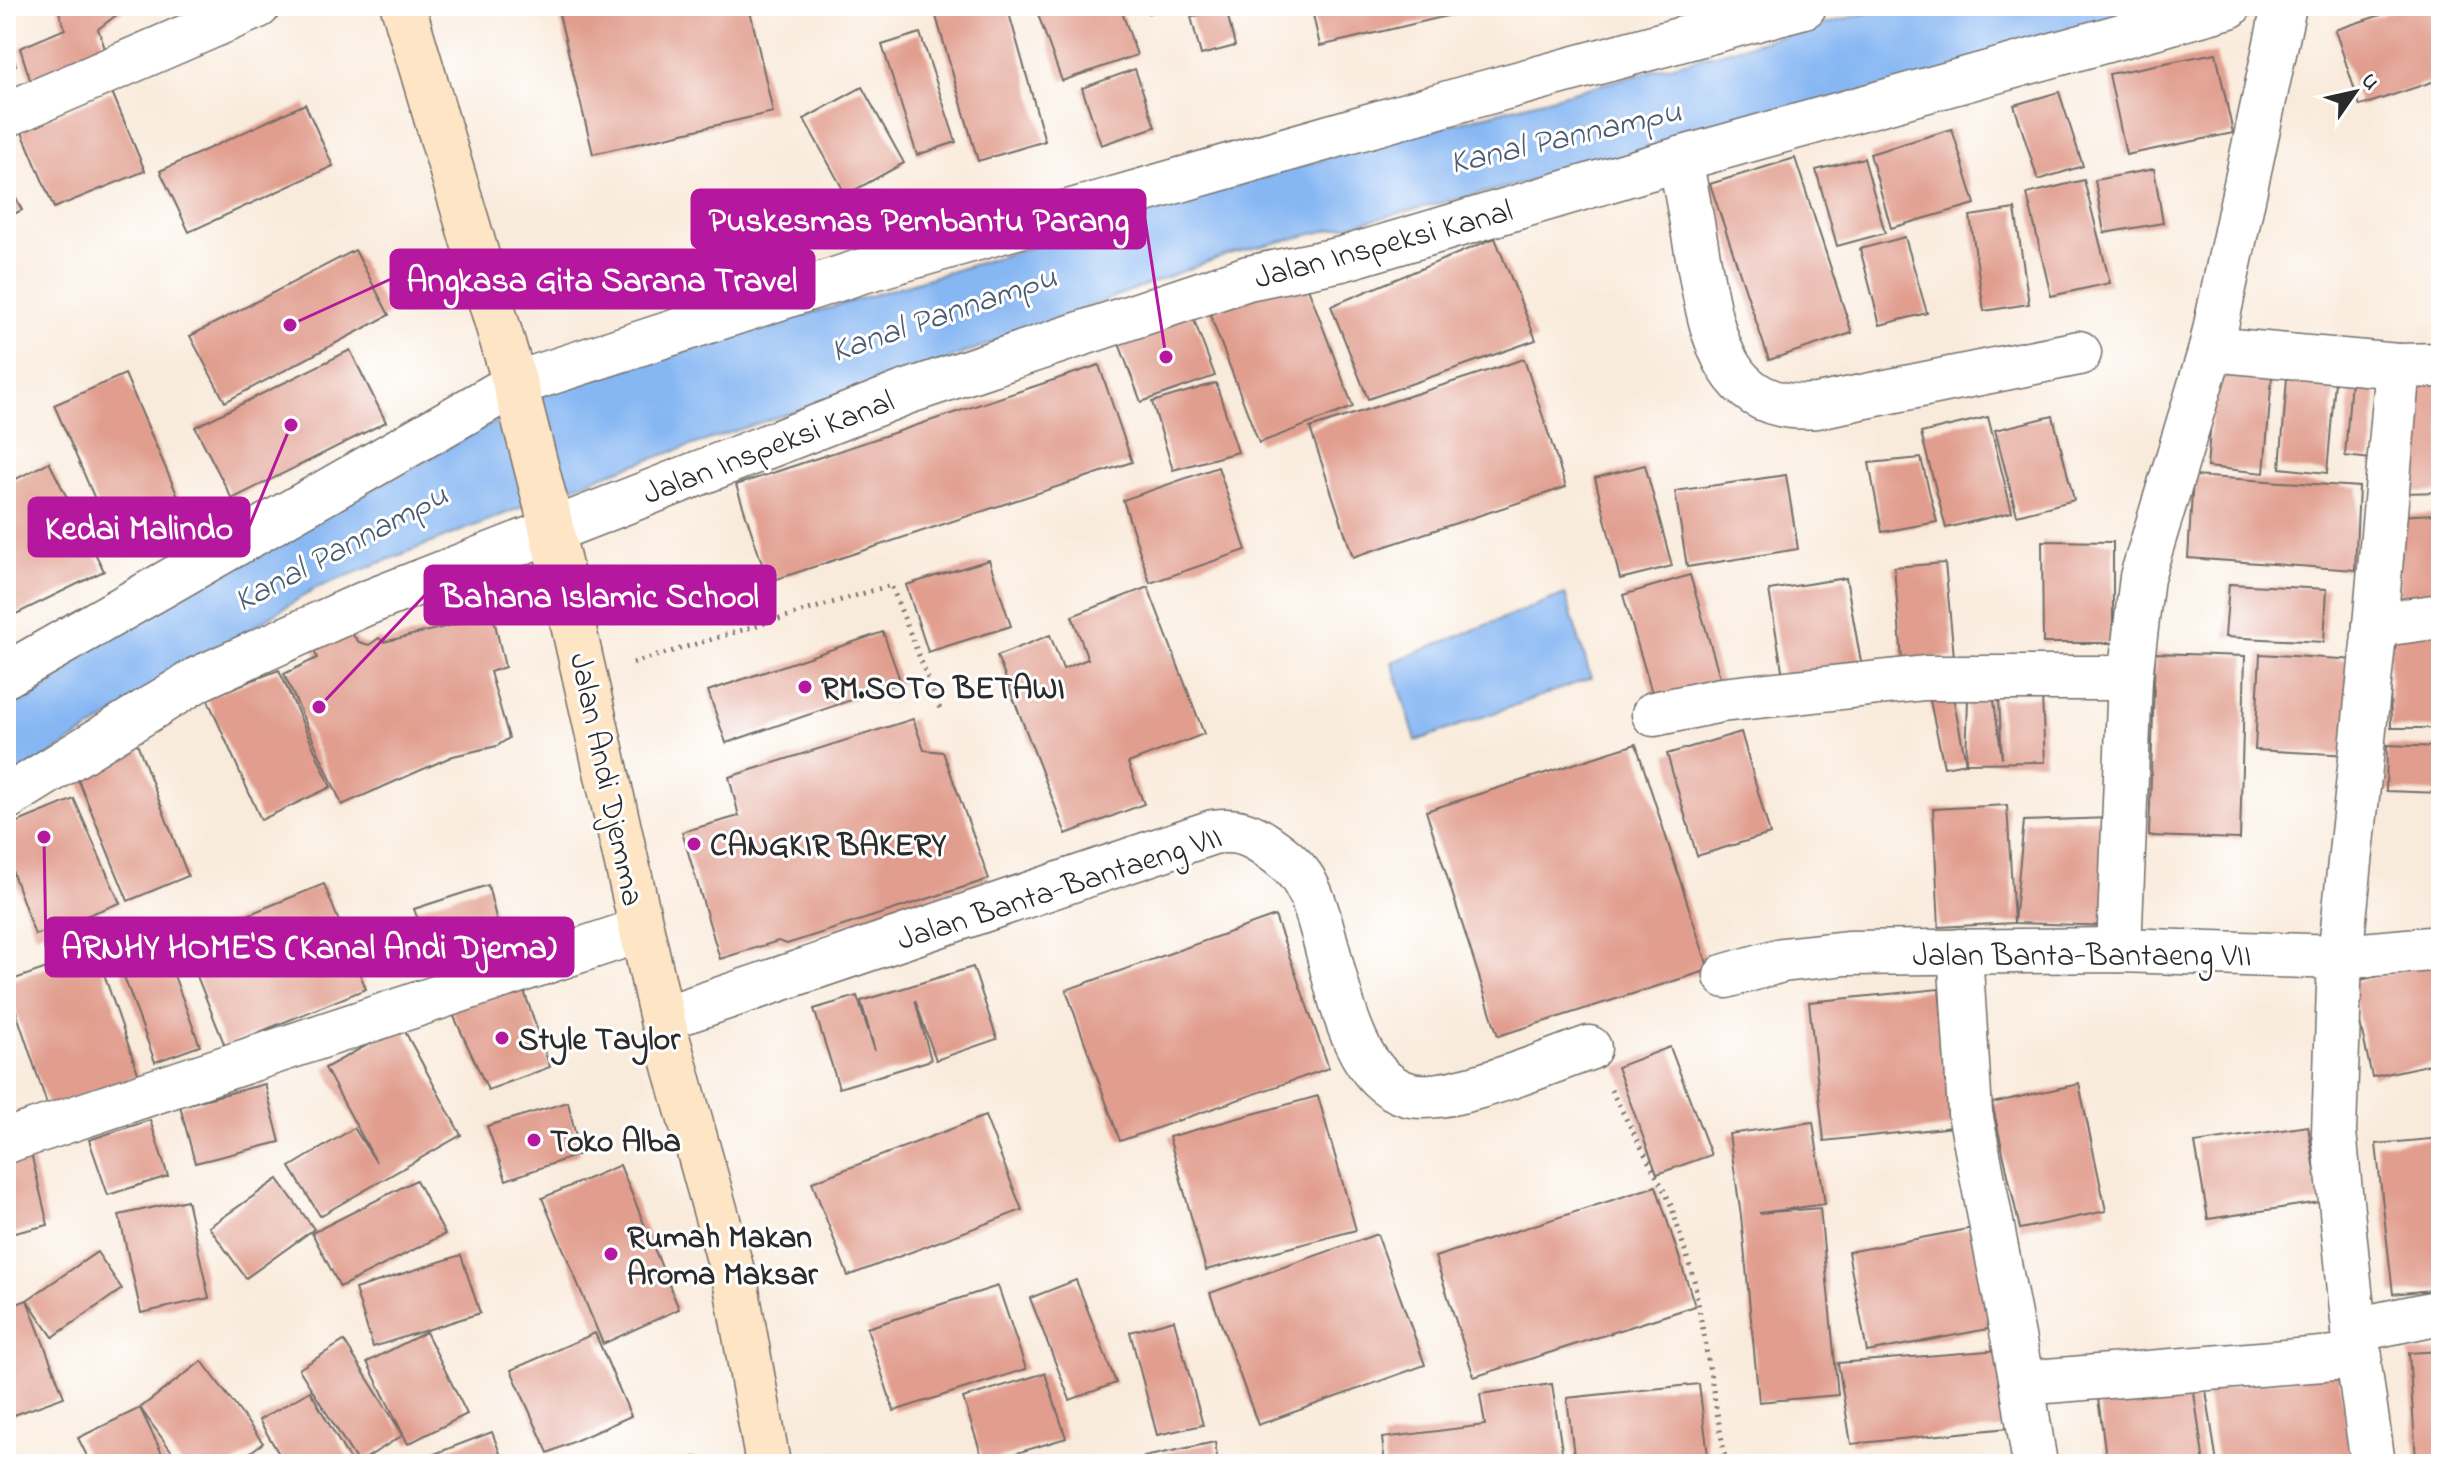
<svg xmlns="http://www.w3.org/2000/svg" width="2447" height="1470" font-family="'Indie Flower',sans-serif">
<style>
.water{fill:#87b7f3;stroke:#59718f;stroke-width:2}
.building{fill:#e19e8e}
.lines{fill:none;stroke-linecap:round;stroke-linejoin:round}
.minor-casing{stroke:#736e69;stroke-width:47}
.secondary-casing{stroke:#736e69;stroke-width:47}
.path{stroke:#736e69;stroke-width:5;stroke-dasharray:2 6;stroke-linecap:butt}
.minor{stroke:#fff;stroke-width:44}
.secondary{stroke:#fde5c5;stroke-width:44}
.poi-dot{fill:#b5179e;stroke:#fff;stroke-width:3}
.labels{text-anchor:middle;stroke-width:6;stroke-linejoin:round;paint-order:stroke}
.street-label{font-size:32px;fill:#2b2b2b;stroke:#fff}
.poi-label{font-size:32px;font-weight:bold;fill:#2b2b2b;stroke:#fff;text-anchor:start}
.water-label{font-size:34px;font-style:italic;fill:#4b5c71;stroke:#fff}
.leader{fill:none;stroke:#b5179e;stroke-width:3}
.callout-dot{fill:#b5179e;stroke:#fff;stroke-width:3}
.callout{fill:#b5179e;stroke:#b5179e;stroke-width:3}
.callout-label{font-size:34px;text-anchor:middle;font-weight:bold;fill:#fff}
</style>
<rect width="100%" height="100%" fill="#fff"/>
<filter id="ink" filterUnits="userSpaceOnUse"><feTurbulence type="fractalNoise" baseFrequency=".0125" numOctaves="2"/><feDisplacementMap in="SourceGraphic" scale="16" xChannelSelector="R" yChannelSelector="G"/><feConvolveMatrix kernelMatrix="1 2 1 2 8 2 1 2 1" color-interpolation-filters="sRGB"/></filter>
<filter id="wash" filterUnits="userSpaceOnUse"><feTurbulence type="fractalNoise" baseFrequency=".006" numOctaves="4" result="noise"/><feDisplacementMap in="SourceGraphic" scale="32" xChannelSelector="R" yChannelSelector="G"/><feGaussianBlur stdDeviation="1.8" result="paint"/><feColorMatrix in="noise" values="0 0 0 0 0 0 0 0 0 0 0 0 0 0 0 0 0 1.4 0 .05"/><feComposite in="paint" operator="in"/></filter>
<g filter="url(#wash)">
<rect width="100%" height="100%" fill="#f9ebdc"/>
<g class="water">
<polygon points="1893,6 2191,6 1666,149 1229,254 930,366 606,474 316,588 6,782 6,698 169,599 550,392 1338,155"/>
<polygon points="1565,594 1591,678 1416,741 1392,662"/>
</g>
<g id="blocks">
<g class="building">
<polygon points="57,6 121,6 123,10 98,29 111,65 34,92 20,48 65,29"/>
<polygon points="557,6 749,6 773,112 593,154"/>
<polygon points="933,6 1007,6 1045,141 978,161"/>
<polygon points="1035,6 1120,6 1137,55 1062,81"/>
<polygon points="1146,6 1172,6 1173,7 1148,13"/>
<polygon points="1311,6 1485,6 1485,7 1320,46"/>
<polygon points="2408,6 2441,6 2441,79 2360,106 2335,30"/>
<polygon points="1226,8 1235,46 1201,55 1191,17"/>
<polygon points="920,33 956,142 917,155 882,45"/>
<polygon points="6,41 16,65 6,69"/>
<polygon points="2216,53 2233,133 2126,155 2109,74"/>
<polygon points="1135,69 1155,127 1101,145 1082,88"/>
<polygon points="862,87 904,163 846,195 804,119"/>
<polygon points="112,92 145,171 54,208 21,130"/>
<polygon points="2059,92 2083,166 2038,180 2014,105"/>
<polygon points="305,104 333,166 189,232 160,171"/>
<polygon points="1952,129 1975,204 1891,228 1870,154"/>
<polygon points="1795,158 1852,333 1769,360 1710,184"/>
<polygon points="1864,158 1885,233 1837,246 1816,170"/>
<polygon points="2154,169 2163,223 2104,233 2095,180"/>
<polygon points="6,180 22,210 6,218"/>
<polygon points="2084,180 2110,283 2051,296 2027,194"/>
<polygon points="2015,209 2029,304 1984,311 1970,216"/>
<polygon points="1905,237 1927,313 1880,325 1860,249"/>
<polygon points="1495,238 1536,340 1368,399 1331,306"/>
<polygon points="355,250 389,315 225,402 190,336"/>
<polygon points="1304,277 1353,407 1259,443 1209,312"/>
<polygon points="1191,312 1215,376 1141,402 1117,338"/>
<polygon points="350,350 386,422 232,499 195,427"/>
<polygon points="1524,359 1566,487 1353,557 1310,428"/>
<polygon points="2216,360 2273,365 2264,473 2207,467"/>
<polygon points="1099,365 1132,462 768,582 736,485"/>
<polygon points="2288,365 2336,369 2327,473 2280,468"/>
<polygon points="2441,372 2441,492 2403,493 2399,373"/>
<polygon points="125,374 189,522 118,552 54,405"/>
<polygon points="2351,380 2377,382 2371,459 2345,456"/>
<polygon points="1216,383 1238,452 1173,470 1152,402"/>
<polygon points="2053,416 2074,500 2017,515 1995,430"/>
<polygon points="1988,417 2012,512 1946,528 1921,433"/>
<polygon points="1921,458 1937,522 1882,532 1869,463"/>
<polygon points="49,462 104,571 6,619 6,484"/>
<polygon points="1645,465 1672,566 1620,579 1595,478"/>
<polygon points="1218,467 1246,550 1150,583 1123,500"/>
<polygon points="1786,475 1798,549 1687,567 1675,491"/>
<polygon points="2193,476 2359,487 2355,570 2188,558"/>
<polygon points="2436,514 2441,601 2399,604 2396,516"/>
<polygon points="2042,541 2113,542 2113,643 2043,643"/>
<polygon points="989,560 1011,626 928,652 906,585"/>
<polygon points="1945,563 1954,657 1902,660 1894,567"/>
<polygon points="1690,575 1724,691 1657,710 1623,595"/>
<polygon points="1846,578 1862,668 1784,682 1769,590"/>
<polygon points="2229,584 2327,589 2324,642 2225,637"/>
<polygon points="1148,587 1204,734 1128,763 1144,804 1066,834 997,656 1050,635 1063,669 1088,659 1072,616"/>
<polygon points="493,615 505,667 490,672 509,738 497,746 453,756 342,805 284,674 317,658 313,648 348,630 359,642 369,645 379,638 384,642"/>
<polygon points="883,632 901,683 726,743 708,691"/>
<polygon points="2389,632 2441,632 2441,728 2391,728"/>
<polygon points="2155,653 2245,656 2240,839 2149,836"/>
<polygon points="2260,654 2356,660 2351,755 2255,750"/>
<polygon points="279,670 331,787 261,820 207,698"/>
<polygon points="1993,694 2002,758 1999,699 2042,697 2045,762 1966,763 1968,698"/>
<polygon points="1953,696 1966,763 1944,767 1930,701"/>
<polygon points="913,719 924,750 943,752 989,879 787,944 778,941 720,959 682,832 739,816 729,777"/>
<polygon points="1741,732 1770,834 1697,856 1667,754"/>
<polygon points="137,743 188,876 128,901 77,777"/>
<polygon points="1636,744 1709,970 1498,1036 1426,811"/>
<polygon points="2387,745 2441,747 2441,793 2386,791"/>
<polygon points="74,799 120,903 35,935 6,854 6,827"/>
<polygon points="2007,805 2014,923 1939,927 1933,809"/>
<polygon points="2110,818 2114,926 2014,923 2024,821"/>
<polygon points="324,884 366,989 225,1046 183,941"/>
<polygon points="488,885 505,955 437,972 414,909"/>
<polygon points="1275,916 1329,1068 1120,1141 1066,990"/>
<polygon points="161,940 200,1046 155,1062 117,957"/>
<polygon points="96,951 139,1076 48,1107 6,982"/>
<polygon points="2441,962 2441,1062 2372,1077 2351,982"/>
<polygon points="973,967 997,1039 936,1060 915,1000 931,1060 839,1088 814,1009 857,996 875,1051 861,1001"/>
<polygon points="521,982 550,1067 488,1090 450,1008"/>
<polygon points="1939,989 1953,1127 1824,1141 1809,1002"/>
<polygon points="402,1026 461,1135 320,1216 290,1167 354,1128 376,1162 325,1068"/>
<polygon points="1670,1047 1711,1155 1657,1174 1617,1067"/>
<polygon points="6,1077 14,1098 6,1102"/>
<polygon points="265,1084 280,1142 195,1163 180,1106"/>
<polygon points="2079,1084 2106,1211 2020,1229 1992,1103"/>
<polygon points="1318,1096 1356,1230 1206,1270 1169,1137"/>
<polygon points="568,1102 580,1154 506,1180 487,1126"/>
<polygon points="985,1116 1022,1210 848,1276 812,1182"/>
<polygon points="150,1120 168,1176 108,1195 89,1140"/>
<polygon points="1813,1122 1825,1204 1759,1213 1820,1208 1838,1395 1759,1402 1741,1216 1729,1134"/>
<polygon points="2308,1126 2320,1202 2208,1219 2195,1143"/>
<polygon points="27,1136 48,1225 6,1235 6,1145"/>
<polygon points="2441,1138 2441,1289 2393,1294 2376,1144"/>
<polygon points="620,1165 679,1309 603,1344 542,1198"/>
<polygon points="278,1179 314,1229 246,1278 209,1227"/>
<polygon points="416,1180 445,1234 340,1287 312,1233"/>
<polygon points="1656,1186 1695,1306 1474,1377 1435,1257"/>
<polygon points="187,1200 209,1298 141,1313 119,1215"/>
<polygon points="1973,1228 1993,1328 1867,1352 1848,1252"/>
<polygon points="1377,1234 1425,1365 1258,1425 1210,1293"/>
<polygon points="97,1252 122,1289 53,1337 27,1300"/>
<polygon points="461,1255 480,1313 373,1347 355,1289"/>
<polygon points="1076,1280 1116,1383 1070,1400 1030,1298"/>
<polygon points="998,1286 1026,1369 894,1411 867,1328"/>
<polygon points="27,1300 64,1397 6,1418 6,1308"/>
<polygon points="1174,1320 1203,1425 1157,1435 1130,1332"/>
<polygon points="426,1332 467,1414 408,1444 367,1362"/>
<polygon points="595,1333 631,1416 548,1453 511,1370"/>
<polygon points="344,1341 403,1435 358,1463 299,1369"/>
<polygon points="2000,1350 2008,1428 1851,1444 1838,1363"/>
<polygon points="2441,1351 2441,1458 2416,1460 2409,1353"/>
<polygon points="202,1361 263,1443 234,1464 181,1464 140,1408"/>
<polygon points="2339,1372 2351,1464 2217,1464 2206,1390"/>
<polygon points="1045,1373 1066,1438 984,1463 963,1398"/>
<polygon points="2192,1378 2204,1464 2107,1464 2097,1391"/>
<polygon points="1552,1384 1564,1464 1385,1464 1382,1438 1485,1425 1480,1394"/>
<polygon points="1699,1384 1709,1464 1575,1464 1567,1398"/>
<polygon points="310,1391 352,1464 285,1464 259,1420"/>
<polygon points="140,1408 167,1464 91,1464 78,1438"/>
<polygon points="492,1432 504,1464 408,1464"/>
<polygon points="1215,1442 1218,1464 1146,1464 1144,1457"/>
<polygon points="696,1457 698,1464 672,1464 672,1463"/>
<polygon points="930,1458 931,1464 902,1464 901,1462"/>
</g>
</g>
</g>
<g filter="url(#ink)">
<use href="#blocks" fill-opacity="0" stroke="#736e69" stroke-width="2"/>
<g class="lines">
<g class="minor-casing">
<g id="minor">
<polyline points="2284,6 2211,349 2398,366 2375,625 2340,957 2334,1132 2354,1330 2373,1464"/>
<polyline points="6,115 258,6"/>
<path d="M 1680,159 C 1687,194 1693,228 1699,263 C 1712,334 1723,414 1817,406 L 2079,353"/>
<polyline points="2398,366 2441,365"/>
<polyline points="2375,625 2441,616"/>
<polyline points="6,675 515,384 859,272 1473,96 1804,6"/>
<polyline points="1654,714 1721,700 1925,678 2130,678"/>
<polyline points="6,798 198,679 364,604 904,393 1248,278 1342,259 1680,159 2229,6"/>
<polyline points="2119,950 2130,678 2142,577 2211,349"/>
<polyline points="1960,951 1970,1113 2022,1383"/>
<polyline points="1726,976 1782,960 1847,953 2119,950 2340,957 2441,948"/>
<path d="M 662,1019 L 1213,832 C 1236,829 1250,833 1269,847 C 1282,856 1296,867 1304,881 C 1336,937 1336,1072 1407,1094 C 1447,1106 1548,1062 1589,1048"/>
<polyline points="6,1141 641,930"/>
<polyline points="2354,1330 2441,1312"/>
<polyline points="2035,1464 2022,1383 2360,1356"/>
</g>
</g>
<g class="secondary-casing">
<polyline id="secondary" points="403,6 515,384 546,505 662,1019 736,1285 768,1464"/>
</g>
<g class="path">
<polyline points="633,663 891,585 940,709"/>
<polyline points="1611,1090 1670,1202 1694,1280 1726,1464"/>
</g>
<use href="#minor" class="minor"/>
<use href="#secondary" class="secondary"/>
</g>
</g>
<g class="poi-dot">
<circle cx="805" cy="687" r="8"/>
<circle cx="694" cy="844" r="8"/>
<circle cx="502" cy="1038" r="8"/>
<circle cx="534" cy="1140" r="8"/>
<circle cx="611" cy="1254" r="8"/>
</g>
<g class="labels">
<g class="street-label">
<text transform="translate(1383 243) rotate(-15)" y="11">Jalan Inspeksi Kanal</text>
<text transform="translate(768 446) rotate(-21)" y="11">Jalan Inspeksi Kanal</text>
<text transform="translate(608 779) rotate(78)" y="11">Jalan Andi Djemma</text>
<text transform="translate(1059 887) rotate(-18)" y="11">Jalan Banta-Bantaeng VII</text>
<text x="2082" y="965">Jalan Banta-Bantaeng VII</text>
</g>
<g class="poi-label">
<text x="821" y="698">RM.SOTO BETAWI</text>
<text x="710" y="855">CANGKIR BAKERY</text>
<text x="518" y="1049">Style Taylor</text>
<text x="550" y="1151">Toko Alba</text>
<text x="627" y="1247">Rumah Makan<tspan x="627" dy="37">Aroma Maksar</tspan></text>
</g>
<g class="water-label">
<text transform="translate(1565 135) rotate(-13)" y="12">Kanal Pannampu</text>
<text transform="translate(943 312) rotate(-19)" y="12">Kanal Pannampu</text>
<text transform="translate(340 546) rotate(-28)" y="12">Kanal Pannampu</text>
</g>
</g>
<path class="leader" d="M1166 357L1145 219M290 325L391 279M291 425L249 527M319 707L425 595M44 837L46 947"/>
<g class="callout-dot">
<circle cx="1166" cy="357" r="8"/>
<circle cx="290" cy="325" r="8"/>
<circle cx="291" cy="425" r="8"/>
<circle cx="319" cy="707" r="8"/>
<circle cx="44" cy="837" r="8"/>
</g>
<g class="callout">
<rect x="692" y="190" width="453" height="58" rx="8"/>
<rect x="391" y="250" width="423" height="58" rx="8"/>
<rect x="29" y="498" width="220" height="58" rx="8"/>
<rect x="425" y="566" width="350" height="58" rx="8"/>
<rect x="46" y="918" width="527" height="58" rx="8"/>
</g>
<g class="callout-label">
<text x="919" y="231">Puskesmas Pembantu Parang</text>
<text x="602" y="291">Angkasa Gita Sarana Travel</text>
<text x="139" y="539">Kedai Malindo</text>
<text x="600" y="607">Bahana Islamic School</text>
<text x="309" y="958">ARNHY HOME'S (Kanal Andi Djema)</text>
</g>
<rect width="2447" height="1470" fill="none" stroke="#fff" stroke-width="32"/>
<g transform="translate(2355 92) rotate(56)" stroke="#ffffff" stroke-width="6" paint-order="stroke">
<path d="M0-6L14 30L0 20L-14 30Z" fill="#2b2b2b"/>
<text y="-12" font-size="22" font-weight="bold" text-anchor="middle" fill="#2b2b2b">U</text>
</g>
</svg>
